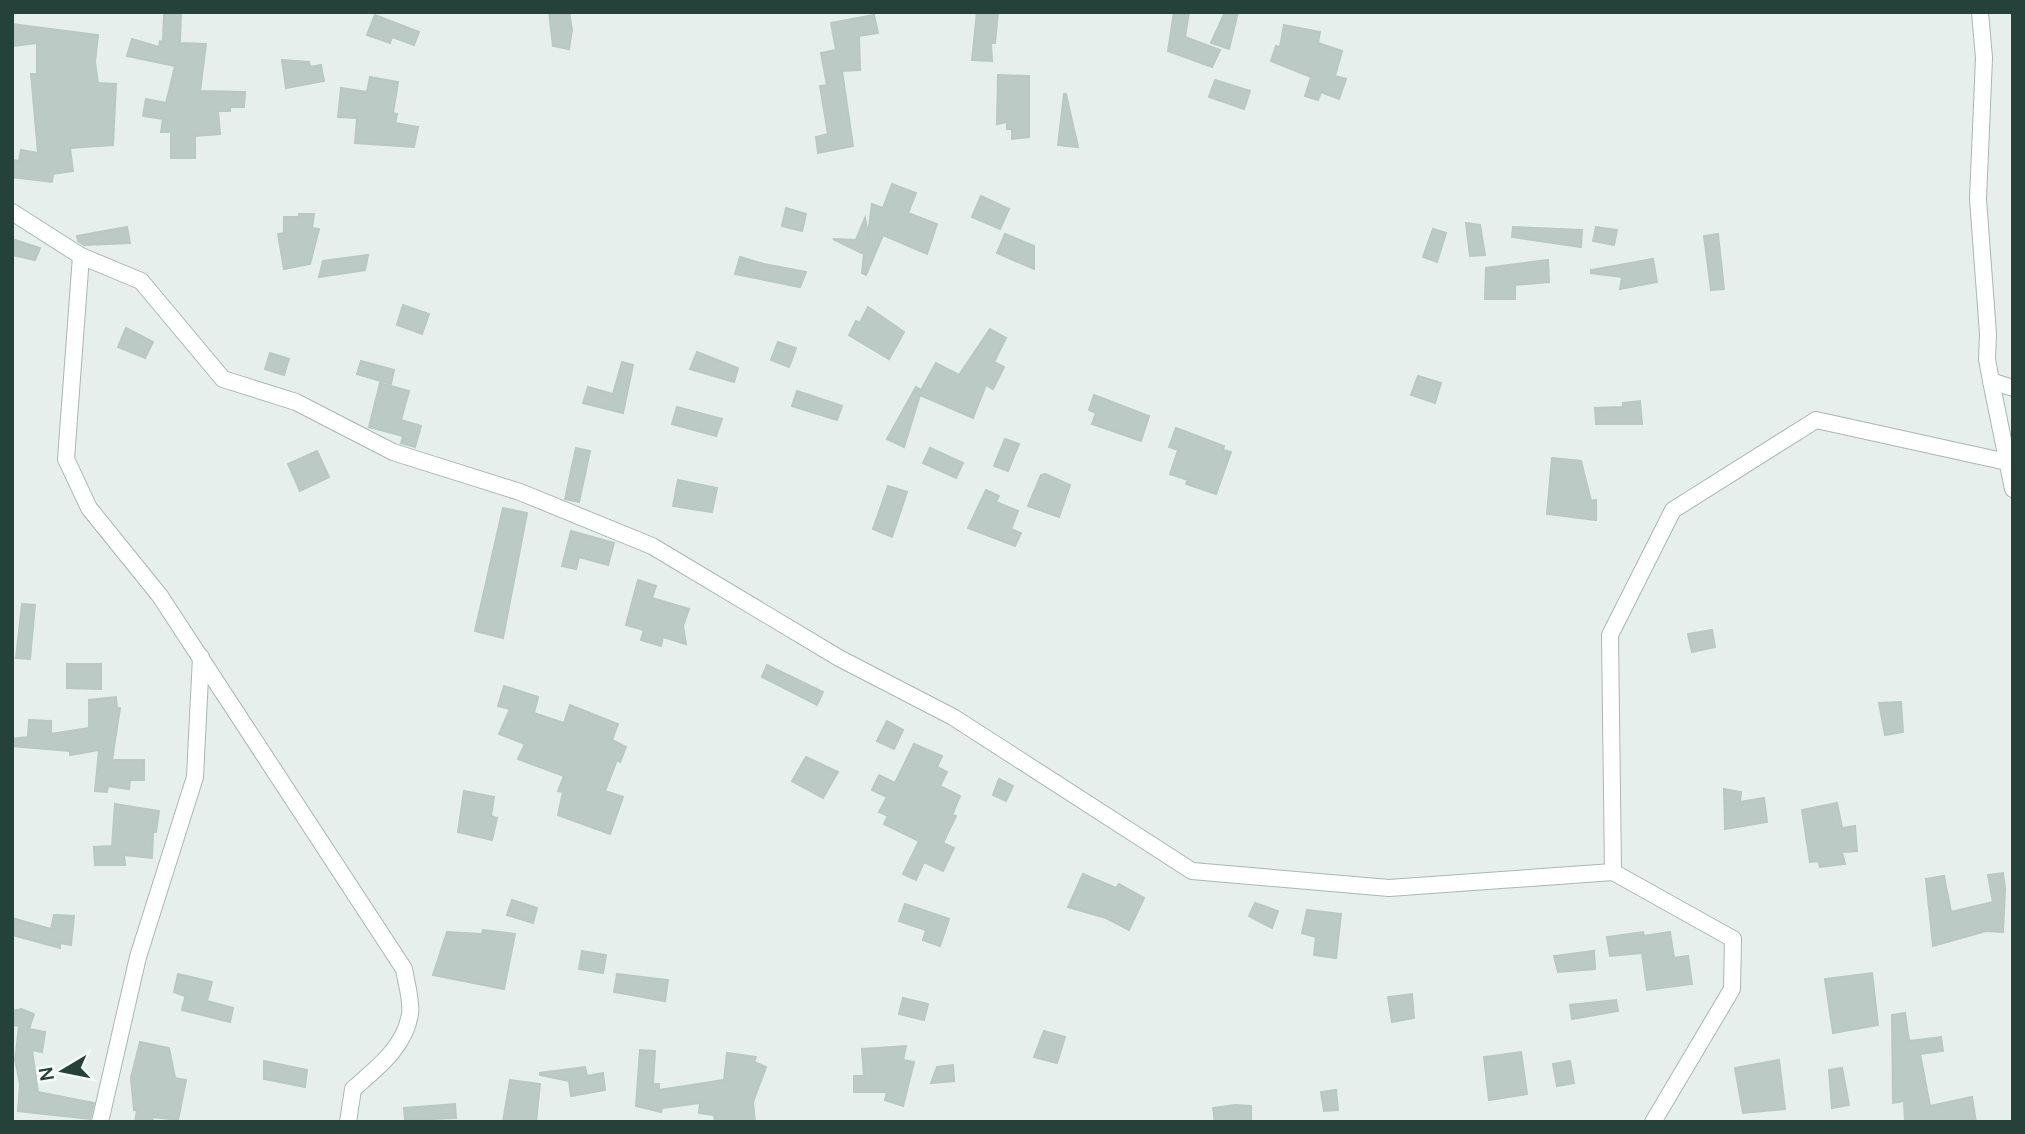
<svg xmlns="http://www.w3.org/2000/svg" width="2025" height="1134" font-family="Manrope,sans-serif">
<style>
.building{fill:#bbcac4;stroke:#b8c9c2;stroke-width:2}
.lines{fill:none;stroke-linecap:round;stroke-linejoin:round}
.street-casing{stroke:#a8b8b2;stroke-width:18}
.street{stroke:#fff;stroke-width:16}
</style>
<rect width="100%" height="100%" fill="#e6efeb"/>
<g class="building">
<polygon points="164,12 181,12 180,43 206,44 200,91 245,92 244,107 230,107 230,111 218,111 220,134 195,136 195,158 171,158 171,132 161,132 163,119 143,116 146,99 166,103 175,66 127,56 132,39 159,47 160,41 163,42"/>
<polygon points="549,12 569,12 572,30 569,49 553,46"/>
<polygon points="977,12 998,12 995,43 991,43 992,61 972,60"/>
<polygon points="1174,12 1189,12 1185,37 1220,50 1212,67 1168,51"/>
<polygon points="1225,12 1238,12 1229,49 1211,43"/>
<polygon points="375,15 419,32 414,45 392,37 390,43 367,35"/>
<polygon points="874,15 878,33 859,36 860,70 842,71 853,146 818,153 816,137 828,134 820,86 827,85 821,53 836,50 831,23"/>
<polygon points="12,24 98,35 95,62 98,83 116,84 113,145 70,148 73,171 53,174 52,182 12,177 12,160 19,161 21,150 38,153 31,74 37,74 37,43 12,46"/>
<polygon points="1284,25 1320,32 1318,43 1342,51 1335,76 1346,79 1339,99 1321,92 1318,100 1305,96 1311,77 1271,61 1276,46 1280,47"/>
<polygon points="282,60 309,62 310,67 321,65 324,81 286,88"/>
<polygon points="998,75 1029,76 1029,137 1012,139 1012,129 1007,129 1007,122 997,124"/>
<polygon points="370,77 398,82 393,113 397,114 395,123 418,127 414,147 355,143 357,118 338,117 341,88 367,92"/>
<polygon points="1215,80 1250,91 1244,109 1209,97"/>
<polygon points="1064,94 1066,94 1078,147 1058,145"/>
<polygon points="892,184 916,193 908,213 937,224 927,254 883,235 866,275 862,273 864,254 833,239 856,240 865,218 868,234 872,204 883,208"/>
<polygon points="981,196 1009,209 1000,229 972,217"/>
<polygon points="786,208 806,214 802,231 782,226"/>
<polygon points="299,214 314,214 312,228 319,229 310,264 284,269 278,234 284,233 284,217 299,217"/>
<polygon points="1466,223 1480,225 1485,255 1470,256"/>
<polygon points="127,227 130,243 84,245 78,241 77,236"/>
<polygon points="1513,227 1582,230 1581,247 1512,237"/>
<polygon points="1596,227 1617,230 1614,245 1593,241"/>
<polygon points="1433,229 1446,233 1437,262 1423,257"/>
<polygon points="1005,234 1034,246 1034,269 997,253"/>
<polygon points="1718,234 1724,289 1711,290 1704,236"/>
<polygon points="12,239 40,248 35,260 12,255"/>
<polygon points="368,255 365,270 319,277 323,261"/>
<polygon points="740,257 764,264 806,272 800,287 735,274"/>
<polygon points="1653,259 1657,282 1620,289 1622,277 1591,273 1591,270"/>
<polygon points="1548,260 1549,282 1515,285 1515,299 1485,299 1486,268"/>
<polygon points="403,305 429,314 422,334 397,325"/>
<polygon points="868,307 904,332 889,359 849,335 856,321 860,323"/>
<polygon points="126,328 153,342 145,358 118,347"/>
<polygon points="990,329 1006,338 994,362 1004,367 993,389 986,385 973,418 920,395 904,447 887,439 916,387 921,390 936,363 959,375"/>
<polygon points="778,342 796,348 789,367 771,360"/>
<polygon points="697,352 738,368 734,382 690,369"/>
<polygon points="270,353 289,359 284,375 265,369"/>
<polygon points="361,361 394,370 391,384 357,374"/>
<polygon points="622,362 633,365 623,413 583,403 588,387 613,394"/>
<polygon points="1418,376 1441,383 1435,403 1411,395"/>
<polygon points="380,383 409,391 401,420 421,426 415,447 401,443 403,436 369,427"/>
<polygon points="797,391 842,406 837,420 792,406"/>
<polygon points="1094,395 1149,416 1141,441 1092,424 1096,413 1089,410"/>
<polygon points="1640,401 1642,424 1596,424 1595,408 1623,407 1623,403"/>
<polygon points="677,407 722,419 716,436 672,424"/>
<polygon points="1176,428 1224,446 1223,450 1231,452 1216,494 1186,484 1188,480 1170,474 1178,450 1169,447"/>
<polygon points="1005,439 1019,444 1008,471 994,466"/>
<polygon points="576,448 590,451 579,502 565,499"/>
<polygon points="930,448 963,463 956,478 923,463"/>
<polygon points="317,451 329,477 300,491 288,464"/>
<polygon points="1552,458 1581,461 1591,501 1596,500 1596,520 1547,514"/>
<polygon points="1045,474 1070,485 1059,517 1028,506 1041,475"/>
<polygon points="678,480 717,488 712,512 673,506"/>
<polygon points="888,486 907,492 892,537 873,529"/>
<polygon points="986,490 999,496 996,502 1018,511 1011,529 1021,533 1015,546 968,528"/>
<polygon points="503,508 527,513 503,638 475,631"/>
<polygon points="571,531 614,543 608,565 579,557 576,569 562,566"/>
<polygon points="638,580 656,586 652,598 689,609 683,626 686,644 663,637 661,646 641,640 644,630 626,625"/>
<polygon points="22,604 35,605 30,659 16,658"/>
<polygon points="1712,630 1715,647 1692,652 1688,634"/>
<polygon points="67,664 101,664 101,689 67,688"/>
<polygon points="767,665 823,692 817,705 762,677"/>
<polygon points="504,686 538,697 534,713 564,723 570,705 618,724 612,740 626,747 620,762 617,760 605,791 623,797 610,834 558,815 563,792 558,791 564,776 518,759 525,744 499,734 510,709 498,706"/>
<polygon points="116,697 117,708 120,708 112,760 144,760 144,780 130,780 129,789 108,786 107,792 95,791 99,750 70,755 70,751 12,746 12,739 28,737 29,720 51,721 51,734 89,728 89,700"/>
<polygon points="1901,702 1903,732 1885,735 1879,703"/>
<polygon points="887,721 903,730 894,749 877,741"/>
<polygon points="914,744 942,756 937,767 947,772 940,786 960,796 952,815 956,816 943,843 954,848 943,871 924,862 916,880 903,874 919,841 884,824 888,816 879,812 887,797 872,790 879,775 895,783"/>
<polygon points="806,757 838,772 823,798 792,781"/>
<polygon points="999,779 1013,786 1006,801 993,795"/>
<polygon points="1724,789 1741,792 1740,802 1764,798 1767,822 1725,829"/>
<polygon points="464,791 494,797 491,816 497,818 492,840 458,832"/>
<polygon points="1837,803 1842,828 1855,826 1857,851 1842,852 1845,864 1820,867 1818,861 1810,862 1802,810"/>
<polygon points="115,804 159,811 156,832 153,832 152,858 124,855 125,865 95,865 94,847 112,846"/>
<polygon points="2003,873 2005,889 2003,932 1986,931 1933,946 1926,879 1944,876 1951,912 1993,902 1988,875"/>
<polygon points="1083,874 1116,888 1119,884 1144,898 1129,930 1106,918 1068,907"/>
<polygon points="512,900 537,908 533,923 507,915"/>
<polygon points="1255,903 1278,911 1272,928 1249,916"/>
<polygon points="905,904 949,919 940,946 923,940 926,930 899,921"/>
<polygon points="1307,910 1341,914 1336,958 1314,955 1316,937 1302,933"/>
<polygon points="54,915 74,916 71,945 60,943 60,948 12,935 12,918 51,929"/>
<polygon points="483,930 515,934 504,989 433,975 447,932 482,934"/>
<polygon points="1643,932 1644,936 1670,932 1674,958 1688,956 1692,984 1647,990 1642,953 1610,956 1607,937"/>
<polygon points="582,951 606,955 603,973 579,969"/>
<polygon points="1594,951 1595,969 1558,972 1554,956"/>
<polygon points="1872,973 1878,1025 1833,1033 1825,979"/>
<polygon points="178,974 212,982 207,1001 233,1008 230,1022 182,1010 185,998 190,998 174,992"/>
<polygon points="617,974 668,980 665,1001 614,992"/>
<polygon points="1412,994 1414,1018 1392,1022 1388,997"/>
<polygon points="903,998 928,1004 924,1020 899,1014"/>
<polygon points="1616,1000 1618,1011 1572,1019 1570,1005"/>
<polygon points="21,1009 34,1014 29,1029 45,1032 42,1052 32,1050 38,1092 94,1103 90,1119 18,1111 20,1084 15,1060 19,1026 12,1025 12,1011"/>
<polygon points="1905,1013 1909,1041 1941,1037 1943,1051 1920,1054 1930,1106 1972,1097 1976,1122 1905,1122 1904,1101 1893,1103 1892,1015"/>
<polygon points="1044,1031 1065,1037 1057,1063 1034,1057"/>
<polygon points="140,1042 169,1048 175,1078 186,1080 178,1120 153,1117 152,1122 135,1122 137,1110 134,1110 131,1078"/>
<polygon points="906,1046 903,1060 914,1062 903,1106 885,1100 887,1092 854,1092 854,1076 864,1076 862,1049"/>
<polygon points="640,1050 655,1051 653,1084 659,1084 659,1090 724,1080 727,1053 756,1057 754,1062 766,1067 753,1102 755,1122 715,1122 714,1115 699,1113 700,1103 662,1108 661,1112 636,1106"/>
<polygon points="1521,1052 1527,1094 1489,1100 1484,1057"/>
<polygon points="1779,1060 1785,1109 1743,1113 1735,1068"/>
<polygon points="264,1061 307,1070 305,1087 264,1079"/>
<polygon points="1570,1061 1574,1083 1557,1086 1553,1064"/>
<polygon points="953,1065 954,1081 931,1083 937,1067"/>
<polygon points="585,1067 587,1076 603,1073 605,1090 571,1096 569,1081 540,1075 540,1073"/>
<polygon points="1842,1068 1849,1105 1832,1108 1829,1070"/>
<polygon points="510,1080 540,1084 536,1122 503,1122"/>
<polygon points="1336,1090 1338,1110 1324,1111 1321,1092"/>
<polygon points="455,1104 456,1118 405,1120 404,1108"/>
<polygon points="1235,1105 1251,1106 1251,1122 1215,1122 1213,1108"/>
</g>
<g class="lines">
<g class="street-casing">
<g id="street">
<polyline points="1980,12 1984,58 1978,199 1988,334 1987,359 1991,381 2013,388"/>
<polyline points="12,212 81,256 141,281 223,379 296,402 393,452 520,492 652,546 839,658 953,717 1192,871 1389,888 1613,872"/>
<path d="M 81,256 L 66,459 L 89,508 L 160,596 L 404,969 C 406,982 412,1001 410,1014 C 405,1047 377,1068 353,1089 L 348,1122"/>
<polyline points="1991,381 2013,489"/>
<polyline points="100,1122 138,957 195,777 201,657"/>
<polyline points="1653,1122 1732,989 1733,939 1613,872 1610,635 1673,510 1816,420 2007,462"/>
</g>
</g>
<use href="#street" class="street"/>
</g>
<rect width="2025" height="1134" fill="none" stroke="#24423a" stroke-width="28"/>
<g transform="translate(63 1071) rotate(260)" stroke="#f7fbf9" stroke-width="5" paint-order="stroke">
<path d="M0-5L12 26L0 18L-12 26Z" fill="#24423a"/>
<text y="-10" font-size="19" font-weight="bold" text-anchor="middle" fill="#24423a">N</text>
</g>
</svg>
